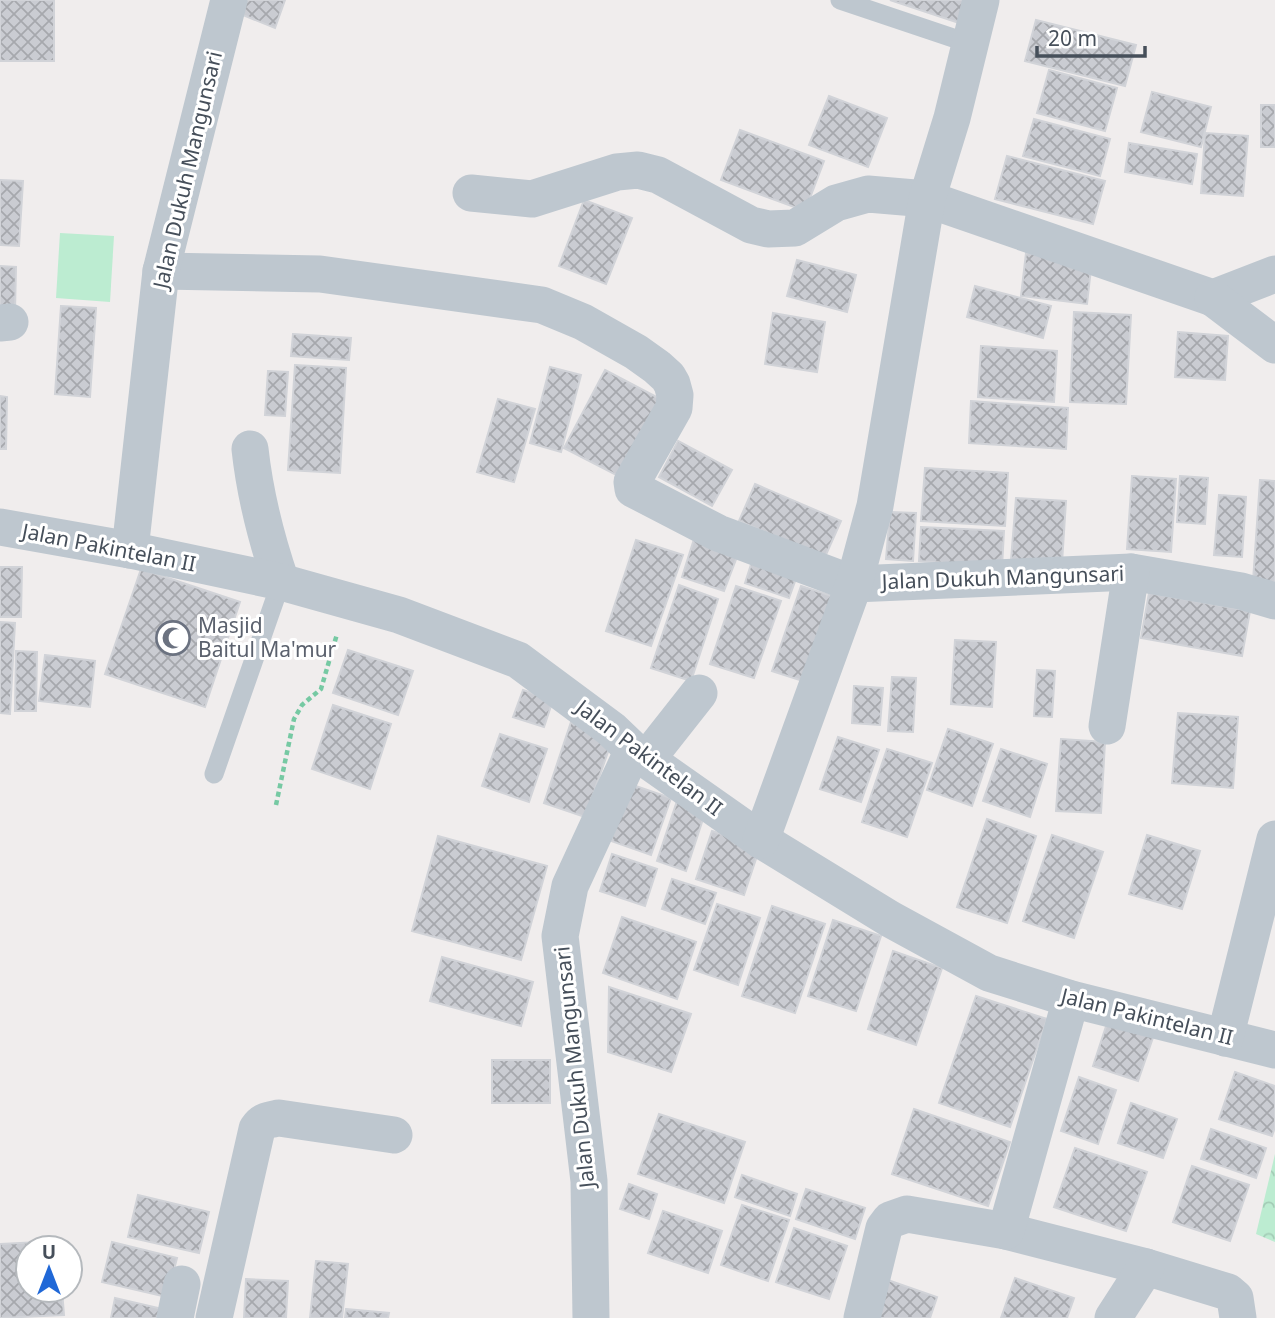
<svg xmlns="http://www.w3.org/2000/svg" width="1275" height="1318" font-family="'Noto Sans',sans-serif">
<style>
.green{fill:#bcecd1}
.forest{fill:url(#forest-crowns)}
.building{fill:url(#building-cross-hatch);stroke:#d1d3d8;stroke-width:2}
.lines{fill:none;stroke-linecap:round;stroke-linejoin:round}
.path{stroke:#76c9a3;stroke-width:4.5;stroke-dasharray:5 3.5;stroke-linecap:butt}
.service{stroke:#bec7cf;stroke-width:19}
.minor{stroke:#bec7cf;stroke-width:37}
.labels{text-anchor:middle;stroke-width:6;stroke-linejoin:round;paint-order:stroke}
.street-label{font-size:21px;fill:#464f5a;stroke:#fff}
.worship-label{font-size:21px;fill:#5b616d;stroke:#fff;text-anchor:start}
</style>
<defs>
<pattern id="forest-crowns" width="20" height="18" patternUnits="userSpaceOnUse" patternTransform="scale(1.75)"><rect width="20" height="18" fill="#bcecd1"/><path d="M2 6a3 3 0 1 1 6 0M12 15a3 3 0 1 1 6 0" fill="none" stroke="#a3ccb6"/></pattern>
<pattern id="building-cross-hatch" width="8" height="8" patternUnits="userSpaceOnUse" patternTransform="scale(1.75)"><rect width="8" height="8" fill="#caccd2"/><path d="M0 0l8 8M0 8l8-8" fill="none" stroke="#a6a8ad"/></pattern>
</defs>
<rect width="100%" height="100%" fill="#f0eded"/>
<polygon class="green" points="60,233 114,236 110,302 56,298"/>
<polygon class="forest" points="1275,1154 1275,1242 1256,1234"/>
<g class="building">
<rect x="0" y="0" width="54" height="61"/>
<polygon points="244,0 285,0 275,28 238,13"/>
<polygon points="890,0 974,0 965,25"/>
<polygon points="1036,20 1136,45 1125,86 1025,61"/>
<polygon points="1049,70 1117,88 1105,131 1037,113"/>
<polygon points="1152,92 1211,107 1201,147 1141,132"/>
<polygon points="829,96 887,118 868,167 809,145"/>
<rect x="1261" y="105" width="14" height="42"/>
<polygon points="1034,119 1110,139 1100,176 1023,156"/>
<polygon points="740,130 824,161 805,211 721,180"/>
<polygon points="1205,133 1248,136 1243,196 1201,193"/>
<polygon points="1129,143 1197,154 1192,184 1125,172"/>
<polygon points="1007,156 1105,181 1093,224 995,199"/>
<polygon points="0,180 23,181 19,246 0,245"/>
<polygon points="584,200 632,218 606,284 559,266"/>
<polygon points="1026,253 1092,260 1087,304 1021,296"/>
<polygon points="797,260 856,275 847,312 787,296"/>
<polygon points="0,266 16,267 15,311 0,311"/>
<polygon points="975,286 1051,306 1043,338 967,317"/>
<polygon points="61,306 96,308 90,397 55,394"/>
<polygon points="1074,312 1131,315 1126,404 1070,402"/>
<polygon points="773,313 825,322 817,372 765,364"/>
<polygon points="1178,332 1228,336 1225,380 1175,377"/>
<polygon points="293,334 351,338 349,360 291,356"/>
<polygon points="981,346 1057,351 1054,402 978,397"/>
<polygon points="295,365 346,368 340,473 288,470"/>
<polygon points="550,367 581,375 561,452 530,443"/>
<polygon points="605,370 666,402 624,479 564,448"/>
<polygon points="268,371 288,372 285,416 265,415"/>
<polygon points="0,396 7,397 6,449 0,449"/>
<polygon points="498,399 535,409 514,482 477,472"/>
<polygon points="971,401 1068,408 1066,449 969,443"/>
<polygon points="678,441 732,470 712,506 659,477"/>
<polygon points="925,468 1008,473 1005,526 921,521"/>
<polygon points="1132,476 1176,479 1171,552 1127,549"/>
<polygon points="1180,476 1208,478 1205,524 1177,522"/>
<polygon points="1260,480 1275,481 1275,582 1253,581"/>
<polygon points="755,484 841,521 825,557 739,521"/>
<polygon points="1219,495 1246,497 1242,557 1214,555"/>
<polygon points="1016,498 1066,501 1062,563 1011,560"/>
<polygon points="890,512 916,513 913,561 886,559"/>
<polygon points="921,527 1004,531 1002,567 919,561"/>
<polygon points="694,539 738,554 724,591 682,577"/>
<polygon points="636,540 683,555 651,646 606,631"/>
<polygon points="753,558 798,573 789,598 745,583"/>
<polygon points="0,567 22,567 21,617 0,617"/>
<polygon points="141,569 240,602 205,707 105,674"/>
<polygon points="679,585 718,599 691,681 651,668"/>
<polygon points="736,586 781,601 754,678 710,664"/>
<polygon points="801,586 835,597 806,682 772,671"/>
<polygon points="1149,593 1250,611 1242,656 1141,638"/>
<polygon points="0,622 15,623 10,714 0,713"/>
<polygon points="955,640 996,642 992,707 951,704"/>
<polygon points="348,650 413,671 398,715 333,693"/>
<polygon points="16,651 37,652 36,711 15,711"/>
<polygon points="45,655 95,661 90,707 39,701"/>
<polygon points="1037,670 1055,671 1052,717 1034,716"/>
<polygon points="892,677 916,678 913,732 888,731"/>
<polygon points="854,686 883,688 880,725 852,723"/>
<polygon points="523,690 553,700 544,727 513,717"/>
<polygon points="333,705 391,724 370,789 312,769"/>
<polygon points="1178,713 1238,717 1233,788 1172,783"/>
<polygon points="571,722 614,735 585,817 544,803"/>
<polygon points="948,729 993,744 972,806 927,790"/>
<polygon points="500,734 547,749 529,802 482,786"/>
<polygon points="838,737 879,750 861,802 820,789"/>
<polygon points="1061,739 1105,742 1101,813 1056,811"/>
<polygon points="887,749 932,763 907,837 862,822"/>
<polygon points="1001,749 1047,764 1030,817 983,801"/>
<polygon points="630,784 671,798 651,855 611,841"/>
<polygon points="677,801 706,810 686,871 657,861"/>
<polygon points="987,819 1036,836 1007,923 957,907"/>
<polygon points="712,831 760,847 744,895 696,879"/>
<polygon points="1052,835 1103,852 1074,938 1023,921"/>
<polygon points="1147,835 1200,851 1182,909 1129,894"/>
<polygon points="438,836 547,866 521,960 412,931"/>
<polygon points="612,854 657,869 645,906 600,891"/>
<polygon points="672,879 716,893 705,924 662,909"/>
<polygon points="717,904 760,918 738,985 694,970"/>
<polygon points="772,906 825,924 795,1013 742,996"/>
<polygon points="622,917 696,942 677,999 603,973"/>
<polygon points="833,920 881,936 856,1011 808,996"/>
<polygon points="893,951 942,968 916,1045 868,1029"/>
<polygon points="442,957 533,982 521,1026 430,1001"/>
<polygon points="609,987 691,1014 671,1072 608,1052"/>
<polygon points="976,996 1047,1019 1010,1127 939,1103"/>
<polygon points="1110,1014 1156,1029 1138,1081 1093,1066"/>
<rect x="492" y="1060" width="58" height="43"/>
<polygon points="1235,1072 1275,1086 1275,1127 1272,1136 1219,1119"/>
<polygon points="1079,1077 1116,1090 1098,1144 1061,1131"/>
<polygon points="1131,1103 1177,1119 1163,1158 1118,1143"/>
<polygon points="914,1109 1010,1142 988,1206 892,1174"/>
<polygon points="659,1114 745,1142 724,1203 638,1174"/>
<polygon points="1211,1129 1266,1148 1256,1178 1201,1159"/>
<polygon points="1075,1148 1147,1172 1126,1231 1054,1207"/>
<polygon points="1192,1166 1249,1185 1230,1241 1173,1222"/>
<polygon points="742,1175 797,1194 790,1216 735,1197"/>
<polygon points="629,1184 657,1194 649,1219 620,1209"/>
<polygon points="806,1189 865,1208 855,1239 796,1219"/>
<polygon points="138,1195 209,1212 199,1253 128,1237"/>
<polygon points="742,1205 789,1220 768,1281 721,1265"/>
<polygon points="663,1211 722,1231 708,1273 648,1253"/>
<polygon points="794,1228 847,1246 829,1299 776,1282"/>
<polygon points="59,1241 59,1248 28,1248 28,1290 62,1290 64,1315 0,1318 0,1244"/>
<polygon points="112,1242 177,1258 167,1297 102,1282"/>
<polygon points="316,1261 348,1264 342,1318 310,1318"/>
<polygon points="882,1278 937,1297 930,1318 868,1318"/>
<polygon points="1015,1278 1074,1298 1067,1318 1001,1318"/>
<polygon points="246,1279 288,1281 286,1318 244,1318"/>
<polygon points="115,1298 171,1311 169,1318 111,1318"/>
<polygon points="346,1309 389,1313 388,1318 345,1318"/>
</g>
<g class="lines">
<polyline class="path" points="276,805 294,719 302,705 321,689 337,634"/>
<g class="service">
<polyline points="840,0 971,44"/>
<polyline points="214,774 281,582"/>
</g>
<g class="minor">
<polyline points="471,193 532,199 617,172 638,170 658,175 751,225 768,229 795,228 836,203 868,194 927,199 1213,298 1275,274"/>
<polyline points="161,271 320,274 542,305 583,322 636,352 657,367 668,377 672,384 675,395 674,408 632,482 633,489 718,533 854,584 1131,572 1241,591 1275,601"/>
<polyline points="1213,298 1275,345"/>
<polyline points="0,323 10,322"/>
<path d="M 250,449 C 255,495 266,538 281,582"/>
<polyline points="0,527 130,550 281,582 399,615 518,660 611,729 633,750 761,840 890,919 989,973 1071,999 1275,1050"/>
<polyline points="130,550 161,271 229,0"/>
<polyline points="1107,726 1131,572"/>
<polyline points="647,759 699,693"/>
<polyline points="761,840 854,584 875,506 927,199 952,118 981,0"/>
<polyline points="1225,1038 1275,839"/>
<polyline points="1006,1231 1146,1267 1228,1292 1235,1298 1238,1318"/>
<polyline points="175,1318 182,1284"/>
<path d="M 214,1318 L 257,1129 C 263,1120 269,1120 279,1118 L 394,1135"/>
<polyline points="591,1318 589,1181 560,936 570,886 633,750"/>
<polyline points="862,1318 884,1228 890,1220 907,1214 1006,1231 1071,999"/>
<polyline points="1113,1318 1146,1267"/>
</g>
</g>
<defs>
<g id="mosque-ring" transform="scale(1.75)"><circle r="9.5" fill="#fff" stroke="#6b7280" stroke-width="1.5"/><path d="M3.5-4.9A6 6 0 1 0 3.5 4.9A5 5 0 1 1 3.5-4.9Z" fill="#6b7280"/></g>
</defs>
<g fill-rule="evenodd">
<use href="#mosque-ring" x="173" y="638"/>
</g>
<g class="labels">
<g class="street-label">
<text transform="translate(188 170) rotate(-77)" y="7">Jalan Dukuh Mangunsari</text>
<text transform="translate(109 548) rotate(11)" y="7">Jalan Pakintelan II</text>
<text transform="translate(1003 578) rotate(-2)" y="7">Jalan Dukuh Mangunsari</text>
<text transform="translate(649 758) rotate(37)" y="7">Jalan Pakintelan II</text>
<text transform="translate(1147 1017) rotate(14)" y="7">Jalan Pakintelan II</text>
<text transform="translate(575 1067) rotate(-96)" y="7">Jalan Dukuh Mangunsari</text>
</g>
<g class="worship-label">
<text x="198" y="633">Masjid<tspan x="198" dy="24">Baitul Ma'mur</tspan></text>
</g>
</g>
<g transform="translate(49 1269)"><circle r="33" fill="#ffffff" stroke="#b5b9bd" stroke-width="2"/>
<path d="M0-5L12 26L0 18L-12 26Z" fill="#2068d7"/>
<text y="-10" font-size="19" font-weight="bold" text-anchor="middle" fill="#464f5a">U</text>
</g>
<path d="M1037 46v10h108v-10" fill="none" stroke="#464f5a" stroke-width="3.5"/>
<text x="1048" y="46" font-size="21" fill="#464f5a" stroke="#ffffff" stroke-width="5" paint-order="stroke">20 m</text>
</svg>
